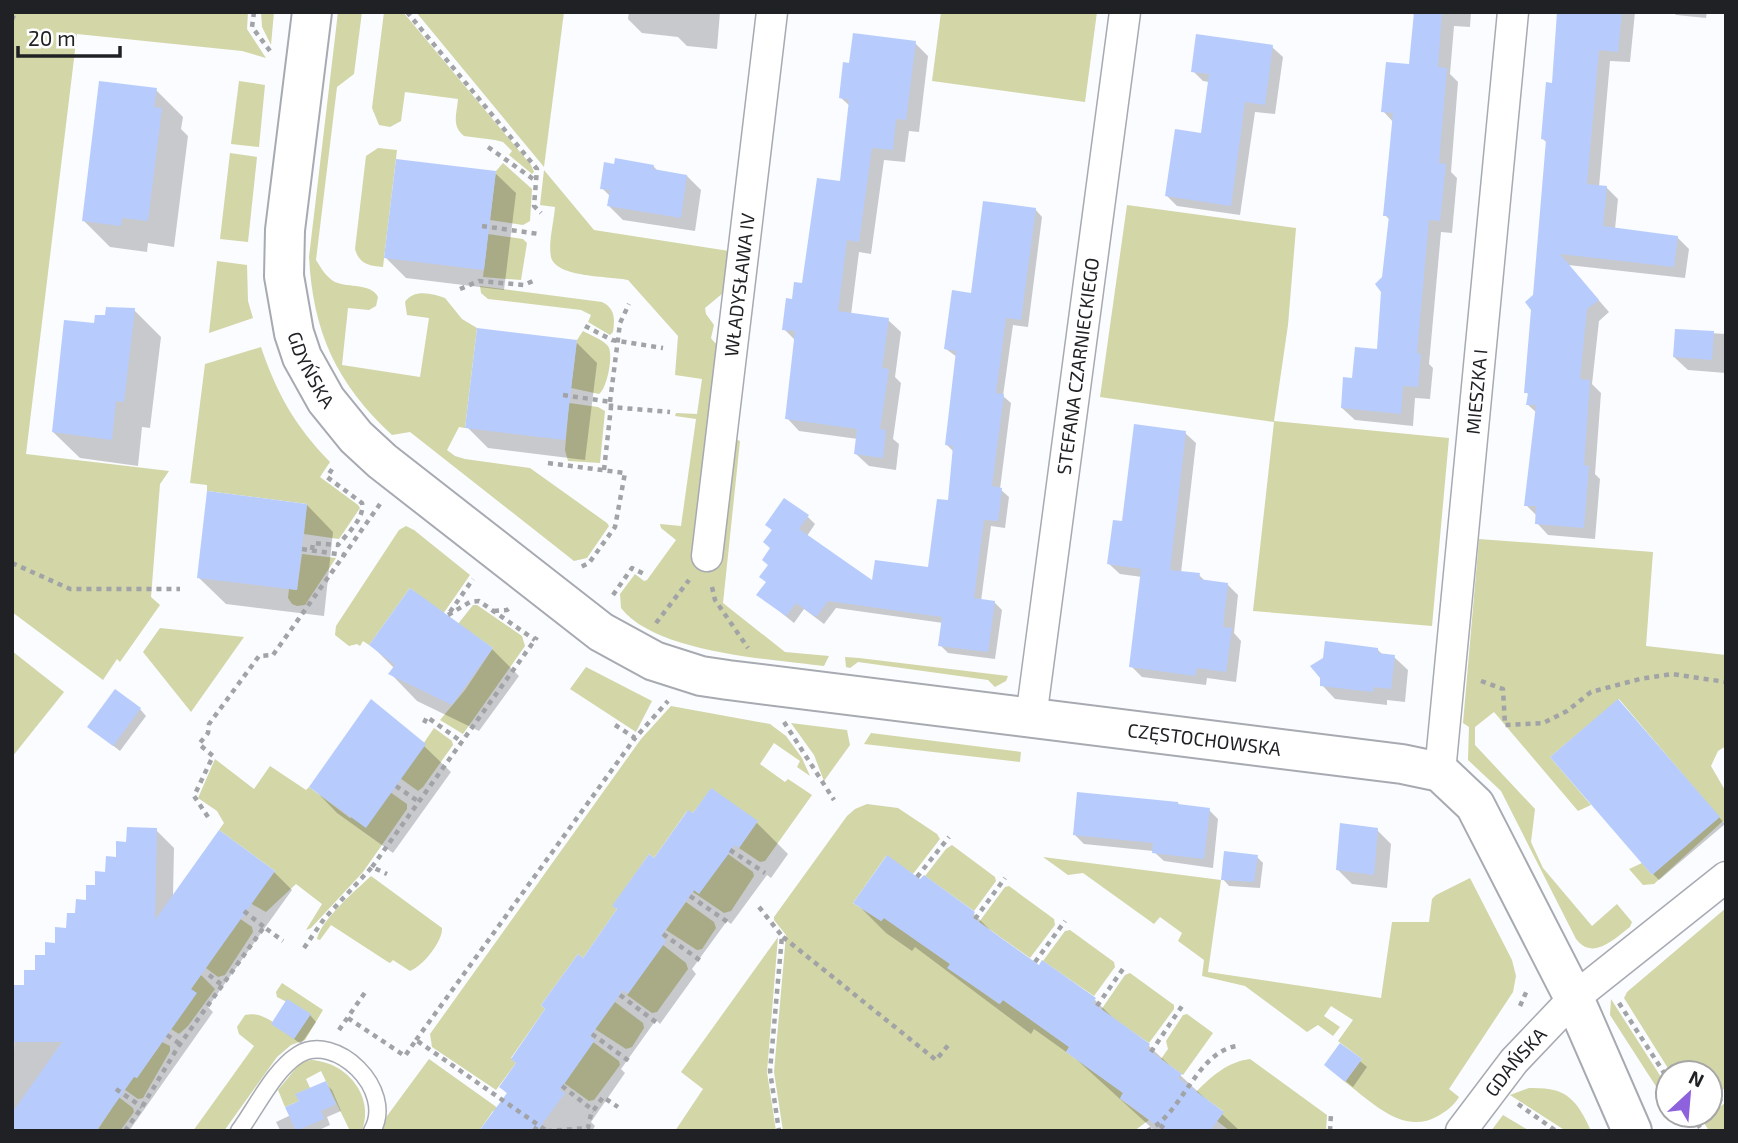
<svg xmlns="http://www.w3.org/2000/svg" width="1738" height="1143" font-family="'Exo 2',sans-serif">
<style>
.green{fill:#d3d6a7}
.shadow{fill:#0003}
.building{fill:#b7ccfd}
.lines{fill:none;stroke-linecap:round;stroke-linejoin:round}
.lane-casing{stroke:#a7aab1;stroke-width:19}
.street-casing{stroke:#a7aab1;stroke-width:33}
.secondary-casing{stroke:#a7aab1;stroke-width:42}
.path{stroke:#a1a3a6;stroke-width:4.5;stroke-dasharray:5 5;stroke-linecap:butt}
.lane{stroke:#fff;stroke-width:16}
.street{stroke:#fff;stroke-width:30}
.secondary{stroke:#fff;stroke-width:38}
.labels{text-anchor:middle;stroke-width:5;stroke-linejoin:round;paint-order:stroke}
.street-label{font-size:19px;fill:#202124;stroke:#fff}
</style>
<rect width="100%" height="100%" fill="#fafcff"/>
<g class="green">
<polygon points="12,12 248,12 247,29 266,58 242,51 77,34 26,454 169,471 160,484 151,597 160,605 120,662 117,659 103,680 12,612"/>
<polygon points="261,12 274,12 271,45 262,27"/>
<path d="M 338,12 L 362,12 L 354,74 L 337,87 L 316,260 C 321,268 326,277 335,282 C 349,288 371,283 378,297 L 376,306 L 369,310 L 348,308 L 342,365 L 420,377 L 429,318 L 407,315 L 405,302 C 413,289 432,293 445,298 L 462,319 L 477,328 L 465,428 L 459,427 L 447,450 L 455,456 L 465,459 L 530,468 L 607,523 L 609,526 L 587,558 L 574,561 L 410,432 L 392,435 C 336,383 313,332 309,257 Z"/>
<path d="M 384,12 L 403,12 L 531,165 L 534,172 L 532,174 L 509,155 L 512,151 L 503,142 L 495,140 L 464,136 C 451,126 457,113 458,99 L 405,92 L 401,121 L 390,127 L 379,125 L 372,108 Z"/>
<polygon points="416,12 564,12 544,167"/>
<polygon points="941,12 1097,12 1085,102 932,81"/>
<polygon points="239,81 265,85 259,147 231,144"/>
<path d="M 378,148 L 397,150 L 383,267 C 369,266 359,264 355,249 L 366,156 Z"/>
<polygon points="230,153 257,157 248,242 220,239"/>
<polygon points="503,163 532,189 530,221 523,225 490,220 496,171"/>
<path d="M 544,170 L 594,230 L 729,251 L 726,288 L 723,293 L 705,308 L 706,314 L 714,325 L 711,338 C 717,347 735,359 746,360 L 735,439 L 740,441 L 723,603 L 785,652 L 829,656 L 824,666 C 770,659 656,653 621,608 L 620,594 L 635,574 L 644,581 L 647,580 L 676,540 L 661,528 L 660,524 L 681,526 L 696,419 L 675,416 L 676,413 L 697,414 L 702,379 L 675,375 L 678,336 L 628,280 C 610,276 556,278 551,257 C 548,243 554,222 555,207 L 540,205 Z"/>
<polygon points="1127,205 1296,228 1288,325 1274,421 1449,438 1432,626 1253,611 1274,422 1100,397"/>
<polygon points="488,234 523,239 527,243 521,280 483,277"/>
<polygon points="217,261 247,265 248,301 253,318 209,333"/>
<path d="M 480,286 L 602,302 C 615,308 615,319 613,332 L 610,335 L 588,322 L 591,315 L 581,310 L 488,299 L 481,293 Z"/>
<path d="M 583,331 C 590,335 602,339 608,346 C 614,354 607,389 599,394 L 571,388 L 577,340 Z"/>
<path d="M 261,347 C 277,394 295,426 330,462 L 320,477 L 358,505 L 360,508 L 339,539 L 304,534 L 307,504 L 207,491 L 207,485 L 190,483 L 205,364 Z"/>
<polygon points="569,403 598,407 605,411 600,463 568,461 565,450"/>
<polygon points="406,526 414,530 470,575 443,614 410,588 369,645 363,641 360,646 357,644 349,646 335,635 336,626 399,530"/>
<path d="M 1479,539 L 1653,552 L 1646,646 L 1726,655 L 1726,746 L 1718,751 L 1711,766 L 1726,792 L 1726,824 L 1723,821 L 1654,884 L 1643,885 L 1629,869 L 1642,863 L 1652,875 L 1719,817 L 1619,699 L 1550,757 L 1591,805 L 1578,811 L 1494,712 L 1475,727 L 1475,745 L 1535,809 L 1531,842 L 1543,868 L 1592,926 L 1617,904 L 1632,922 L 1630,927 C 1614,939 1593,961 1576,939 L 1501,791 L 1468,760 L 1469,727 L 1463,723 Z"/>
<polygon points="302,554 336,558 305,605 297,606 292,604 288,598 289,589 297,590"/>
<polygon points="473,605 477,605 522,636 525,646 463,734 440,720 465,690 493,648 458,624"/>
<polygon points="160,628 244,637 191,712 143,652"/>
<polygon points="12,651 64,692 12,757"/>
<polygon points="845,657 859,658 1008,676 1006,681 995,687 988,680 858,662 850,668 846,667"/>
<polygon points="586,667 652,701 636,732 570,689"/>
<polygon points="671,706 770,724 786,736 802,758 810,776 797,767 800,761 774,743 760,764 785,782 788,779 812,795 765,861 760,862 739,848 757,822 711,789 693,813 687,811 654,858 649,854 613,906 617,909 583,958 578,954 541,1005 545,1009 511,1058 516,1063 496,1090 432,1047 430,1034 641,739"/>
<polygon points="791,723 847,730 850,745 824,781 814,755"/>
<polygon points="434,728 452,741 453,745 423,787 418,791 400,778"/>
<polygon points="871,733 1021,752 1020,762 864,744"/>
<polygon points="215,759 254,789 270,766 306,790 309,787 350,818 390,792 407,804 407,809 363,872 311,928 306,930 322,904 296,884 266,912 250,903 275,871 219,830 224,823 217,811 198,798"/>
<polygon points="867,804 898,808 937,834 940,839 913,874 886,856 853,903 881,921 884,918 950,964 948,968 999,1004 1003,1000 1069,1047 1066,1052 1123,1093 1120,1099 1149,1120 1134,1131 783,1131 774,1072 786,935 774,920 774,917 847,816 855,809"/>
<polygon points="952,845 995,877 996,881 974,911 925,876 946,849"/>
<polygon points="728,854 753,872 754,876 731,911 724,913 693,892 694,890 698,893"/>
<path d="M 1043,857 L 1221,880 L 1208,972 L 1381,998 L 1392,922 L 1429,922 L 1432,899 L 1436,895 L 1470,878 L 1512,960 L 1516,976 L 1513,992 L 1449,1089 L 1459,1097 C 1454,1105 1447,1111 1438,1116 C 1403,1136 1372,1102 1345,1082 L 1362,1059 L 1338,1041 L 1353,1020 L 1331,1006 L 1324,1016 L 1340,1027 L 1333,1036 L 1318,1025 L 1307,1032 L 1245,986 L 1202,976 L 1204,960 L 1178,941 L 1182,933 L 1160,917 L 1154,924 L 1083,873 L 1068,875 Z"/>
<path d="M 371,876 L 442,928 C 443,941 423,966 410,971 L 393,960 L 390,963 L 388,962 L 331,925 L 320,940 L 317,939 C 321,920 356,890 371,876 Z"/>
<polygon points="1009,886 1054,919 1055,925 1030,958 979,922 1005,887"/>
<polygon points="686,902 714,922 716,928 702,949 697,950 666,930"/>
<polygon points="1726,908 1726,1087 1710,1100 1710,1073 1671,1073 1624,998 1627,992"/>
<polygon points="239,918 252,927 253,932 225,975 218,977 206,968"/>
<polygon points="1070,930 1114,962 1115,967 1094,996 1043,961 1065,931"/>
<polygon points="778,937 767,1072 776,1131 675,1131 703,1089 681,1072"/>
<polygon points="663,945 686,963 688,969 657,1012 652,1013 627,995"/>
<polygon points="1130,973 1174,1005 1174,1009 1149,1043 1101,1010 1125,975"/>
<polygon points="201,975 215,989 188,1026 179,1034 171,1029 191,989"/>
<path d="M 282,983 L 323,1010 L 305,1040 L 291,1045 L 277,1057 L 224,1131 L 193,1131 L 254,1046 L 239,1034 L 237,1027 L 245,1015 C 263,1010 281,1028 294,1039 L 310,1014 L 277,997 L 276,992 Z"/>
<polygon points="1611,999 1668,1088 1668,1105 1610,1015"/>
<polygon points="615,1002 643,1023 644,1028 632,1047 626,1049 595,1029"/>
<polygon points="1187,1014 1213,1033 1183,1075 1161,1059 1168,1049 1166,1041 1183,1015"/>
<polygon points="162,1042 170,1046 170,1051 143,1098 138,1099 121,1087 130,1074 137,1078"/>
<polygon points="593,1042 619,1061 620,1065 594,1100 589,1101 564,1083"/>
<polygon points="429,1059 502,1111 493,1111 479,1131 380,1131 387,1116"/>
<path d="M 1250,1059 L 1327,1115 L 1326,1131 L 1230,1131 L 1217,1121 L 1223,1111 L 1196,1092 C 1212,1076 1227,1062 1250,1059 Z"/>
<path d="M 311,1060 C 347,1062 375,1096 362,1131 L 350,1131 L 321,1071 L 306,1079 L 310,1088 L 296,1094 L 299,1101 L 285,1107 L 278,1090 L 301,1062 Z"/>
<path d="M 1529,1088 C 1566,1087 1576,1098 1591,1131 L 1566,1131 L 1510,1095 Z"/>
<polygon points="116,1095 133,1108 134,1112 120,1131 97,1131 110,1111"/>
<polygon points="1726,1102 1726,1131 1709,1131 1703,1121"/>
<polygon points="1503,1115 1530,1131 1491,1131"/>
</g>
<g class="shadow">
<polygon points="629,12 720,12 717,49 687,46 678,37 642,33 628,19"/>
<polygon points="1411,12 1471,12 1470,27 1454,26 1450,74 1458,82 1451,172 1457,178 1452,233 1441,232 1429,364 1433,368 1430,399 1415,398 1413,426 1355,420 1342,408 1353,380 1378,351 1390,220 1385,215 1394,123 1383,111 1411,66 1415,16"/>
<polygon points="1558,12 1635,12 1630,62 1610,61 1599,187 1606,187 1618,199 1615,229 1677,237 1689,249 1685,278 1568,265 1609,312 1599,321 1592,384 1601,393 1595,474 1600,479 1595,539 1548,535 1537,523 1537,516 1526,505 1537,413 1528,405 1530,396 1526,392 1547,143 1543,139 1553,85"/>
<polygon points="1673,12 1707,12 1706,18 1676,15"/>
<polygon points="915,43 928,56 919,132 909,131 905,162 884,160 871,254 859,252 851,315 888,320 901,332 895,377 901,383 893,439 899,444 896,470 869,466 856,454 858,439 799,431 787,418 796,341 784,329 793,301 804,285 841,183 850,106 841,98 851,65"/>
<polygon points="1272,47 1283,57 1275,114 1255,112 1240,215 1177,206 1167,196 1202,135 1209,82 1203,81 1193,71"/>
<polygon points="156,90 183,117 181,129 188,136 174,247 148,243 147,252 110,247 83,220"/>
<polygon points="653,166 659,172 687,176 701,190 695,231 623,220 609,206 611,197 602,188"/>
<polygon points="495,173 516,193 504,290 406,278 386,258"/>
<polygon points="1035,209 1042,217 1028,327 1013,325 1003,396 1011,403 1000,489 1009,497 1005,528 991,526 981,601 994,602 1002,610 995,659 948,653 940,645 943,623 836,608 824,624 804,609 794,623 759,595 767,583 772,548 773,531 767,525 808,517 815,524 807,536 873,583 930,569 949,502 954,452 947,445 957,357 946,349 972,295"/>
<polygon points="134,310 161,337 150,428 142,427 138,466 80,458 53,432 96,325"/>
<polygon points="1676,331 1726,334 1726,373 1688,370 1674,357"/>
<polygon points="576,342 597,363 585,460 488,448 467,427"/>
<polygon points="1185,433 1196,443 1181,573 1199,575 1205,581 1227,584 1238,595 1234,633 1241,641 1236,682 1207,678 1206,685 1142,677 1131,666 1142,577 1120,574 1109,564 1124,523"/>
<polygon points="307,505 333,532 324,616 226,604 199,578"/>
<polygon points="371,645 492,649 519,676 479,731 417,701 391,674 395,669"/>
<polygon points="1378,650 1383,655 1394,657 1408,670 1405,702 1387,700 1387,705 1335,699 1322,685"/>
<polygon points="1625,708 1725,824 1659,880 1653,874"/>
<polygon points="140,709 146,716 120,751 89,727"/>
<polygon points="424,746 451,772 393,853 337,813 311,786"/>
<polygon points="1178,803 1180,806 1209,810 1218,819 1213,868 1164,861 1153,851 1084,844 1075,835"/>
<polygon points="757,823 788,854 771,878 767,875 731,924 727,921 692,969 696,974 660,1024 656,1020 621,1069 625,1073 591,1122 595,1126 592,1131 481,1131 508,1094 501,1087 583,960 654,860"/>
<polygon points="156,830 174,848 173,897 274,872 292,890 208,1007 213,1012 129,1131 12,1131 15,1013 77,915 128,844"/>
<polygon points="1377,830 1391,844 1387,888 1352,884 1338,870"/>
<polygon points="1257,857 1263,863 1260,888 1229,886 1223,879"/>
<polygon points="855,902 974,914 997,937 1040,967 1095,1000 1119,1024 1149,1046 1240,1131 1155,1131 1076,1059 1034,1029 1031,1034 915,947 912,951 886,933"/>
<polygon points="310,1015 316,1022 301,1044 273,1024"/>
<polygon points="1341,1045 1367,1067 1353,1087 1333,1071"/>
<polygon points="325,1083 332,1090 341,1111 327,1117 330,1125 317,1131 278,1131 280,1130 276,1122 291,1115 301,1102"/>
</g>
<g class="building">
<polygon points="1414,12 1442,12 1438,67 1447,68 1439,163 1446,164 1440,221 1429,220 1417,353 1421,354 1418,387 1403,386 1401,414 1341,408 1343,377 1352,378 1355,347 1377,349 1381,292 1375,284 1382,277 1389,216 1383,216 1393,113 1381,112 1386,62 1409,64"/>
<polygon points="1557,12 1622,12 1618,52 1599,50 1587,184 1607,186 1603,226 1678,236 1674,267 1560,254 1599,300 1587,309 1580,379 1590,380 1584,465 1589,466 1584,528 1535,524 1536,506 1524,506 1536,405 1526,405 1528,393 1524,393 1531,310 1525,302 1533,295 1546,140 1541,139 1546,82 1552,83"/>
<polygon points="853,33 916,41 906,120 896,119 893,150 872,148 859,242 847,240 838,311 889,318 882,368 889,369 880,429 886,430 883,458 854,454 857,429 785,419 795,331 782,330 786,298 792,299 794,282 802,283 817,178 840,181 849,100 839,98 843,62 849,63"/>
<polygon points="1196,34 1273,45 1265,105 1245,102 1231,206 1165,196 1175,129 1201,133 1209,74 1191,72"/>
<polygon points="99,81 157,88 154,107 162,108 148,221 122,218 121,226 82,221"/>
<polygon points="615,158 654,165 653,169 687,175 681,218 607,206 610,190 600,189 604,162 614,164"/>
<polygon points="396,159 496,171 484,270 384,258"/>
<polygon points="983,201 1036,208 1021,320 1006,318 996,393 1004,394 992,486 1002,488 998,521 984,520 974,598 995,601 988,652 938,646 942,617 828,601 816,617 796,603 786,616 756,595 766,582 759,577 768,565 762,560 770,548 763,542 772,530 765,525 784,498 809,515 799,529 872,580 875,560 928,567 937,499 948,500 953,446 945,445 956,351 944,349 952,290 971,293"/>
<polygon points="106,307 135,308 124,402 116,401 112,440 52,432 64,320 94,323 95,315 105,315"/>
<polygon points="477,328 577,340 565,440 465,428"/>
<polygon points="1675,329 1714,331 1712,360 1673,357"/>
<polygon points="1134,424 1186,431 1170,570 1200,573 1199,579 1228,583 1223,627 1232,628 1226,672 1197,668 1195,676 1129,667 1141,569 1107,564 1113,520 1122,521"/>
<polygon points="207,491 307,504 297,590 197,578"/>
<polygon points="410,588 493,648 452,705 388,674 395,665 369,645"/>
<polygon points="1325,641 1378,648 1378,653 1395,655 1391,689 1374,687 1373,692 1320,686 1320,678 1310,666 1323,658"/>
<polygon points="115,689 141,708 113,746 87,727"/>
<polygon points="371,699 426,744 366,828 309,787"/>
<polygon points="1618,699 1720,817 1652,875 1550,757"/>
<polygon points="711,788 758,821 739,848 735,845 699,894 694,890 661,936 666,941 628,994 623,990 590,1037 595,1040 560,1090 565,1093 537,1131 479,1131 507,1093 499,1087 516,1063 511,1059 545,1009 541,1005 578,954 583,958 617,909 612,906 649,854 654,858 688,810 693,813"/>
<polygon points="1077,792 1178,802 1178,804 1210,808 1204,859 1152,853 1153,843 1073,835"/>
<polygon points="1340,823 1378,828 1374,875 1336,870"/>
<polygon points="127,827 157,828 155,920 219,830 275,871 191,989 197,993 137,1078 134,1077 96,1131 12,1131 12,1113 62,1042 12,1042 14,985 24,985 24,970 35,970 35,955 45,955 45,942 55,943 55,927 66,928 67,913 75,913 76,899 86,900 86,885 95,885 95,871 105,872 106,856 116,857 116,841 126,842"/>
<polygon points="1224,851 1258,855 1254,882 1221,880"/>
<polygon points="887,855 920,879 924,875 975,912 972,917 1039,965 1042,960 1096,998 1093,1003 1150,1044 1147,1049 1182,1074 1178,1078 1224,1112 1210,1131 1164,1131 1120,1098 1123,1093 1066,1052 1069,1047 1003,1000 1000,1004 947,968 950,964 884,918 881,921 853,903"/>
<polygon points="287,999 311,1014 294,1039 271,1024"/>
<polygon points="1340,1043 1362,1059 1345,1082 1324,1065"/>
<polygon points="326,1081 336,1104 321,1111 324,1119 296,1131 285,1107 299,1101 295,1094"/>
</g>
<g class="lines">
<g class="lane-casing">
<path id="lane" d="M 239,1131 C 256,1108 274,1070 298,1055 C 335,1031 396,1090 372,1131"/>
</g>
<g class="street-casing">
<g id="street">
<path id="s1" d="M 707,556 L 772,12"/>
<path id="s2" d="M 1031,718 L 1125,12"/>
<path id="s3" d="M 1440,772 L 1513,12"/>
<path id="s4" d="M 1461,1131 L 1514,1061 L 1574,998 L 1726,877"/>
</g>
</g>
<g class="secondary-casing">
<g id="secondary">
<path id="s5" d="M 312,12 L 285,230 L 284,276 L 294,333 L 302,357 L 326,400 L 356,437 L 382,461 L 601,632 L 654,661 L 701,676 L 728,680 L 1402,764 L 1440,772 L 1475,805 L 1574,998 L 1632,1131"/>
</g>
</g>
<g class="path">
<polyline points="254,12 252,27 270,51"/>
<polyline points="407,12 537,169 534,206 541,213"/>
<polyline points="12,20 15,12"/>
<polyline points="488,147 536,181"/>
<polyline points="482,226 539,234"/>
<polyline points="460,289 479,281 524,285 535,280"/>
<polyline points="585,326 612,340 663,348"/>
<polyline points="563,395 611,402 611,407 670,412"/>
<polyline points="610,402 620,323 629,304"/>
<polyline points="548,463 625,473 615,527 589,563 579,568"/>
<polyline points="604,470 611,407"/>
<polyline points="302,549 344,555 380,504"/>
<path d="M 312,550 L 313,543 L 338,545 C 347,534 365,518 362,503 L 327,477 L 334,466"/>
<polyline points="12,563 70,589 180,589"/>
<polyline points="712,587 715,600 748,648"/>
<polyline points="613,595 632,568 646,575"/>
<polyline points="494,611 507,610 512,606"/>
<polyline points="450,612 473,579"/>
<polyline points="448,615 470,602 479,601 535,640"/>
<polyline points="656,623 689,580"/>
<polyline points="1481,681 1503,689 1505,725 1543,723 1567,711 1591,692 1640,679 1672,674 1726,682"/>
<polyline points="784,722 834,800"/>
<polyline points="424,723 427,717 462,742"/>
<polyline points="615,725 635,738 668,701"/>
<polyline points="396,786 419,802"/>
<polyline points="208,817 194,796 213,756 199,744 208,733 209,724 259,656 273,655 344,555"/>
<polyline points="730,850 765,873"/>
<polyline points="372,867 537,637"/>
<polyline points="917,877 949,837"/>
<polyline points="690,896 729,923"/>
<polyline points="759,907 782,936 770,1071 779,1131"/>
<polyline points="244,911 264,927"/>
<polyline points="975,919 1005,878"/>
<polyline points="663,934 701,961"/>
<polyline points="783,937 936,1060 950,1043"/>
<polyline points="304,948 324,919 372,867 387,874"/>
<polyline points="1035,962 1065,921"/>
<polyline points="209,975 222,985"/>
<polyline points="620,995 657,1023"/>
<polyline points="1619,1003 1668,1079"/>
<polyline points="1097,1006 1125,966"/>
<polyline points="1520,1006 1528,988"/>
<polyline points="348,1018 405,1056 416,1040 547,1131"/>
<polyline points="339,1030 366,991"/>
<polyline points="592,1034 629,1061"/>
<polyline points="167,1035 180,1044"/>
<polyline points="416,1040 635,738"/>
<polyline points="1151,1052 1182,1006"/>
<polyline points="562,1086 594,1111"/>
<polyline points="116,1089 142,1107"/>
<polyline points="1518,1104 1556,1131"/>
<polyline points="1710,1108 1726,1095"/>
<polyline points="1692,1115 1702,1131"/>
<polyline points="1160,1125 1167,1131"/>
<polyline points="125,1131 142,1107 178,1047 264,927 283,941"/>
<polyline points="534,1131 538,1125"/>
<polyline points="547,1131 588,1128 591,1114 603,1097 618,1107"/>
<path d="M 1147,1131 C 1182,1115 1196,1052 1237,1046"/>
<polyline points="1330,1131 1331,1114"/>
</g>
<use href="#lane" class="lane"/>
<use href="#street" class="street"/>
<use href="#secondary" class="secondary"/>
</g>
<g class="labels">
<g class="street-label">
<text dy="7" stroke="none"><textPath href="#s1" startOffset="273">WŁADYSŁAWA IV</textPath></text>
<text dy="7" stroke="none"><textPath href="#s2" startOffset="355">STEFANA CZARNIECKIEGO</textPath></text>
<text dy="7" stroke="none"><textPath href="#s5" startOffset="364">GDYŃSKA</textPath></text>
<text dy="7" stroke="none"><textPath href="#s3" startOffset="382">MIESZKA I</textPath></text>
<text dy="7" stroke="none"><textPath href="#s5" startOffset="1376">CZĘSTOCHOWSKA</textPath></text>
<text dy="7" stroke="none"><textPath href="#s4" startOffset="88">GDAŃSKA</textPath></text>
</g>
</g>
<rect width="1738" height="1143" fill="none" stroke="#202124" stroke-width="28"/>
<g transform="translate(1689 1094) rotate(26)"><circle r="33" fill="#ffffff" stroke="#a6a6a7" stroke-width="2"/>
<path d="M0-5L12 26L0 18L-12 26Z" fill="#8e62dc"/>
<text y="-10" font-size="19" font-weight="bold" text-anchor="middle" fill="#202124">N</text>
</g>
<path d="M18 46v10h102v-10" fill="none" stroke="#202124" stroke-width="3.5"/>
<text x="28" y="46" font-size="21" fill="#202124" stroke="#ffffff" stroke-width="5" paint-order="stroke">20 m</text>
</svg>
